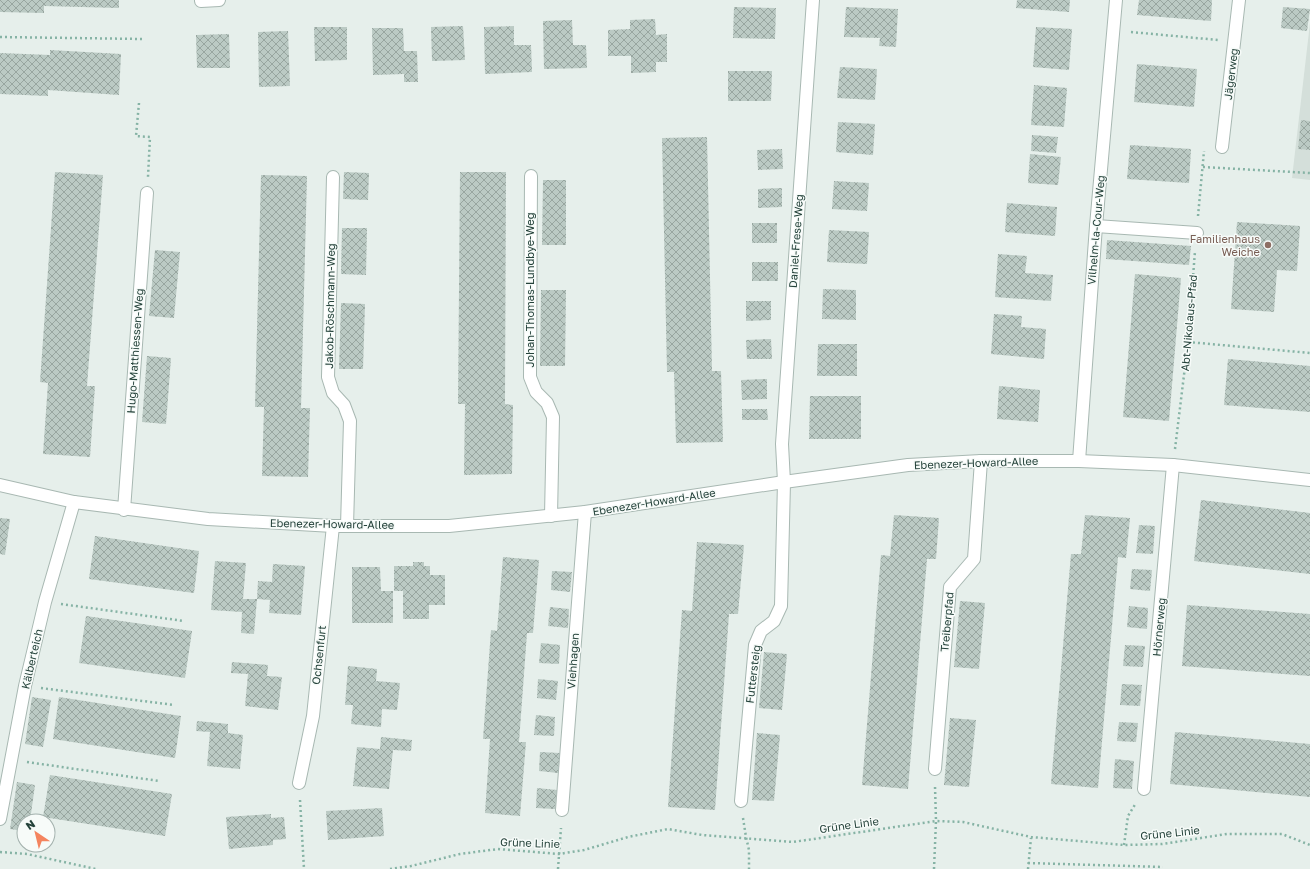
<svg xmlns="http://www.w3.org/2000/svg" width="1310" height="869" font-family="'Golos Text',sans-serif">
<style>
.built{fill:#d4dfda}
.building{fill:url(#building-cross-hatch)}
.lines{fill:none;stroke-linecap:round;stroke-linejoin:round}
.street-casing{stroke:#a8b8b2;stroke-width:14}
.path{stroke:#86b3a5;stroke-width:2.5;stroke-dasharray:2 3;stroke-linecap:butt}
.street{stroke:#fff;stroke-width:12}
.education-dot{fill:#8d6e63;stroke:#f7fbf9;stroke-width:1.5}
.labels{text-anchor:middle;stroke-width:3;stroke-linejoin:round;paint-order:stroke}
.street-label{font-size:11px;fill:#24423a;stroke:#f7fbf9}
.education-label{font-size:11px;fill:#785e54;stroke:#f7fbf9;text-anchor:end}
</style>
<defs>
<pattern id="building-cross-hatch" width="8" height="8" patternUnits="userSpaceOnUse"><rect width="8" height="8" fill="#bbcac4"/><path d="M0 0l8 8M0 8l8-8" fill="none" stroke="#98a6a0"/></pattern>
</defs>
<rect width="100%" height="100%" fill="#e6efeb"/>
<polygon class="built" points="1310,23 1310,180 1292,178"/>
<g class="building">
<polygon points="0,0 119,0 119,8 44,6 44,13 0,12"/>
<polygon points="1017,0 1070,0 1069,12 1016,8"/>
<polygon points="1139,0 1212,0 1211,21 1137,15"/>
<polygon points="734,7 776,8 775,39 733,38"/>
<polygon points="846,7 898,9 896,47 879,46 880,38 844,37"/>
<polygon points="1283,7 1310,9 1307,31 1281,28"/>
<polygon points="655,19 656,35 667,34 667,62 656,62 656,72 631,73 631,56 608,56 608,30 630,29 630,20"/>
<polygon points="572,20 573,45 586,45 587,68 544,69 543,21"/>
<polygon points="463,26 465,60 432,61 431,27"/>
<polygon points="514,26 514,45 531,45 532,72 485,74 484,27"/>
<polygon points="314,27 347,27 347,60 315,61"/>
<polygon points="1036,27 1072,29 1069,70 1033,67"/>
<polygon points="372,28 403,28 404,51 417,51 418,82 404,82 404,74 373,75"/>
<polygon points="288,31 290,86 259,87 258,32"/>
<polygon points="229,34 230,68 197,68 196,35"/>
<polygon points="50,50 121,54 119,95 48,90 48,96 0,94 0,53 50,55"/>
<polygon points="1137,64 1197,69 1194,107 1134,102"/>
<polygon points="840,67 877,69 875,100 837,98"/>
<polygon points="728,71 772,71 771,101 728,101"/>
<polygon points="1034,85 1067,88 1064,127 1031,125"/>
<polygon points="1301,120 1310,121 1310,150 1298,149"/>
<polygon points="838,122 875,124 873,155 836,152"/>
<polygon points="1032,135 1058,137 1056,153 1031,151"/>
<polygon points="707,137 712,371 721,371 723,442 676,443 674,372 667,372 662,138"/>
<polygon points="1130,145 1191,149 1189,183 1127,179"/>
<polygon points="782,149 783,169 758,170 757,150"/>
<polygon points="1030,154 1061,157 1058,185 1028,183"/>
<polygon points="55,172 103,175 87,386 95,386 90,457 43,454 48,383 40,382"/>
<polygon points="344,172 369,173 368,200 343,199"/>
<polygon points="460,172 506,172 505,404 513,405 512,474 464,475 465,404 458,404"/>
<polygon points="261,175 307,176 301,408 310,408 308,477 262,476 264,407 255,407"/>
<polygon points="543,180 566,180 566,245 542,245"/>
<polygon points="834,181 869,183 867,211 832,209"/>
<polygon points="782,188 782,207 758,208 758,189"/>
<polygon points="1007,203 1057,207 1055,236 1005,232"/>
<polygon points="1237,222 1300,226 1297,271 1277,270 1274,312 1231,309"/>
<rect x="752" y="223" width="25" height="20"/>
<polygon points="342,228 367,228 366,275 341,274"/>
<polygon points="829,230 869,232 867,264 827,262"/>
<polygon points="1107,240 1191,246 1189,265 1106,259"/>
<polygon points="155,250 180,252 174,318 149,316"/>
<polygon points="998,254 1027,256 1025,273 1053,275 1051,301 995,297"/>
<rect x="752" y="262" width="26" height="19"/>
<polygon points="1135,274 1181,278 1169,421 1123,417"/>
<polygon points="823,289 856,290 856,320 822,319"/>
<polygon points="541,290 566,290 565,366 540,366"/>
<polygon points="746,301 771,301 771,320 746,321"/>
<polygon points="341,303 365,304 363,369 339,369"/>
<polygon points="994,314 1022,316 1021,327 1046,329 1044,359 991,354"/>
<polygon points="771,339 772,359 747,359 746,340"/>
<polygon points="818,344 857,344 857,376 817,376"/>
<polygon points="147,356 171,358 166,424 142,422"/>
<polygon points="1228,359 1310,366 1310,412 1224,405"/>
<polygon points="767,379 767,399 742,400 741,380"/>
<polygon points="999,386 1040,390 1038,422 997,419"/>
<polygon points="810,396 861,396 861,439 809,439"/>
<polygon points="742,409 767,409 768,420 742,420"/>
<polygon points="1201,500 1310,513 1310,574 1194,561"/>
<polygon points="894,515 939,518 936,559 927,559 908,789 862,785 881,555 890,556"/>
<polygon points="1085,515 1130,518 1126,558 1118,557 1098,788 1051,784 1071,554 1081,554"/>
<polygon points="0,518 10,519 5,555 0,554"/>
<polygon points="1139,525 1155,526 1153,554 1136,553"/>
<polygon points="95,536 199,551 194,593 89,579"/>
<polygon points="697,542 744,545 738,614 729,614 715,810 668,807 682,610 692,611"/>
<polygon points="503,557 539,560 533,633 527,633 519,742 526,742 520,816 485,813 490,739 483,739 491,630 497,631"/>
<polygon points="215,561 246,563 243,599 257,599 254,634 241,633 242,612 211,610"/>
<polygon points="413,562 424,562 424,566 430,566 430,575 445,575 445,605 429,605 429,619 403,619 403,591 394,591 394,566 413,566"/>
<polygon points="273,564 305,566 301,615 269,613 270,600 257,599 258,581 272,582"/>
<polygon points="352,567 380,567 381,591 393,591 393,623 352,623"/>
<polygon points="1132,569 1152,570 1150,591 1130,589"/>
<polygon points="552,571 572,572 570,592 551,590"/>
<polygon points="960,601 985,603 979,669 954,667"/>
<polygon points="1187,605 1310,614 1310,676 1182,666"/>
<polygon points="1129,606 1148,608 1147,629 1127,627"/>
<polygon points="550,607 569,609 568,628 548,626"/>
<polygon points="86,616 192,631 185,678 79,663"/>
<polygon points="541,643 560,645 559,664 539,663"/>
<polygon points="1125,645 1145,646 1143,667 1123,666"/>
<polygon points="764,652 787,654 782,710 759,708"/>
<polygon points="232,662 268,665 267,676 282,677 278,710 245,706 248,674 231,673"/>
<polygon points="348,666 377,669 376,681 400,683 397,710 382,709 381,727 351,724 353,705 345,705"/>
<polygon points="538,679 558,681 556,700 537,698"/>
<polygon points="1122,684 1142,685 1140,706 1120,705"/>
<polygon points="32,697 51,700 43,747 25,744"/>
<polygon points="59,697 181,716 175,758 53,739"/>
<polygon points="536,715 555,717 554,736 534,735"/>
<polygon points="950,718 976,720 969,787 944,785"/>
<polygon points="197,721 228,724 228,733 243,735 240,769 207,766 210,732 196,731"/>
<polygon points="1119,722 1138,723 1136,742 1117,741"/>
<polygon points="1175,732 1310,744 1310,797 1170,784"/>
<polygon points="757,733 780,735 774,801 752,800"/>
<polygon points="381,737 412,740 411,751 393,750 389,789 353,786 357,747 380,749"/>
<polygon points="540,752 560,753 558,773 539,771"/>
<polygon points="1115,759 1134,761 1132,789 1113,788"/>
<polygon points="50,775 172,794 165,836 43,817"/>
<polygon points="17,782 35,785 30,821 24,821 24,831 10,829"/>
<polygon points="537,788 557,790 555,809 536,808"/>
<polygon points="382,808 384,836 328,840 326,811"/>
<polygon points="271,814 271,818 284,817 286,839 273,840 273,845 229,849 226,817"/>
</g>
<g class="lines">
<g class="street-casing">
<g id="street">
<polyline points="201,1 219,0"/>
<polyline points="1222,147 1239,0"/>
<polyline points="531,176 530,377 536,392 547,403 553,417 551,516"/>
<polyline points="333,177 328,377 333,393 344,405 350,421 347,526"/>
<polyline points="1096,226 1197,233"/>
<polyline points="1079,461 1096,226 1116,0"/>
<polyline points="0,485 74,502 208,519 333,526 449,526 585,512 784,482 908,465 981,461 1079,461 1173,465 1310,480"/>
<polyline points="124,510 147,193"/>
<polyline points="935,769 950,587 974,559 981,461"/>
<polyline points="299,783 313,716 333,526"/>
<polyline points="1144,789 1173,465"/>
<polyline points="741,801 755,645 761,631 774,621 781,606 784,482 782,444 813,0"/>
<polyline points="562,810 585,512"/>
<polyline points="0,819 25,686 45,602 74,502"/>
</g>
</g>
<g class="path">
<polyline points="1131,32 1218,40"/>
<polyline points="0,37 143,39"/>
<polyline points="139,103 136,136 150,137 148,177"/>
<polyline points="1203,167 1310,173"/>
<polyline points="1198,216 1204,151"/>
<polyline points="1188,342 1310,353"/>
<polyline points="1175,449 1188,342 1195,251"/>
<polyline points="61,604 184,621"/>
<polyline points="41,688 174,705"/>
<polyline points="27,762 159,781"/>
<polyline points="300,800 304,869"/>
<polyline points="743,818 746,837 749,850 749,869"/>
<polyline points="1124,845 1128,816 1136,803"/>
<polyline points="0,852 27,854 96,869"/>
<polyline points="1028,863 1163,867"/>
<polyline points="390,869 411,866 460,854 498,849 559,854 584,850 628,837 668,829 702,835 793,842 936,821 963,822 1031,837 1124,845 1162,844 1227,834 1282,834 1310,845"/>
<polyline points="558,869 561,828"/>
<polyline points="934,869 936,821 935,786"/>
<polyline points="1028,869 1031,838"/>
</g>
<use href="#street" class="street"/>
</g>
<circle class="education-dot" cx="1268" cy="245" r="4"/>
<g class="labels">
<g class="street-label">
<text transform="translate(1231 74) rotate(-83)" y="4">Jägerweg</text>
<text transform="translate(1096 230) rotate(-85)" y="4">Vilhelm-la-Cour-Weg</text>
<text transform="translate(796 241) rotate(-86)" y="4">Daniel-Frese-Weg</text>
<text transform="translate(530 290) rotate(-90)" y="4">Johan-Thomas-Lundbye-Weg</text>
<text transform="translate(330 306) rotate(-89)" y="4">Jakob-Röschmann-Weg</text>
<text transform="translate(1189 323) rotate(-85)" y="4">Abt-Nikolaus-Pfad</text>
<text transform="translate(135 351) rotate(-86)" y="4">Hugo-Matthiessen-Weg</text>
<text transform="translate(976 463) rotate(-2)" y="4">Ebenezer-Howard-Allee</text>
<text transform="translate(654 502) rotate(-9)" y="4">Ebenezer-Howard-Allee</text>
<text transform="translate(332 524) rotate(1)" y="4">Ebenezer-Howard-Allee</text>
<text transform="translate(947 622) rotate(-85)" y="4">Treiberpfad</text>
<text transform="translate(1159 627) rotate(-85)" y="4">Hörnerweg</text>
<text transform="translate(319 655) rotate(-84)" y="4">Ochsenfurt</text>
<text transform="translate(32 659) rotate(-77)" y="4">Kälberteich</text>
<text transform="translate(573 661) rotate(-86)" y="4">Viehhagen</text>
<text transform="translate(753 674) rotate(-83)" y="4">Futtersteig</text>
<text transform="translate(849 825) rotate(-8)" y="4">Grüne Linie</text>
<text transform="translate(1170 833) rotate(-6)" y="4">Grüne Linie</text>
<text transform="translate(530 843) rotate(2)" y="4">Grüne Linie</text>
</g>
<g class="education-label">
<text x="1260" y="243">Familienhaus<tspan x="1260" dy="13">Weiche</tspan></text>
</g>
</g>
<g transform="translate(36 833) rotate(325)"><circle r="19" fill="#f7fbf9" stroke="#a3b1ad"/>
<path d="M0-3L7 15L0 10L-7 15Z" fill="#f4845f"/>
<text y="-6" font-size="11" font-weight="bold" text-anchor="middle" fill="#24423a">N</text>
</g>
</svg>
